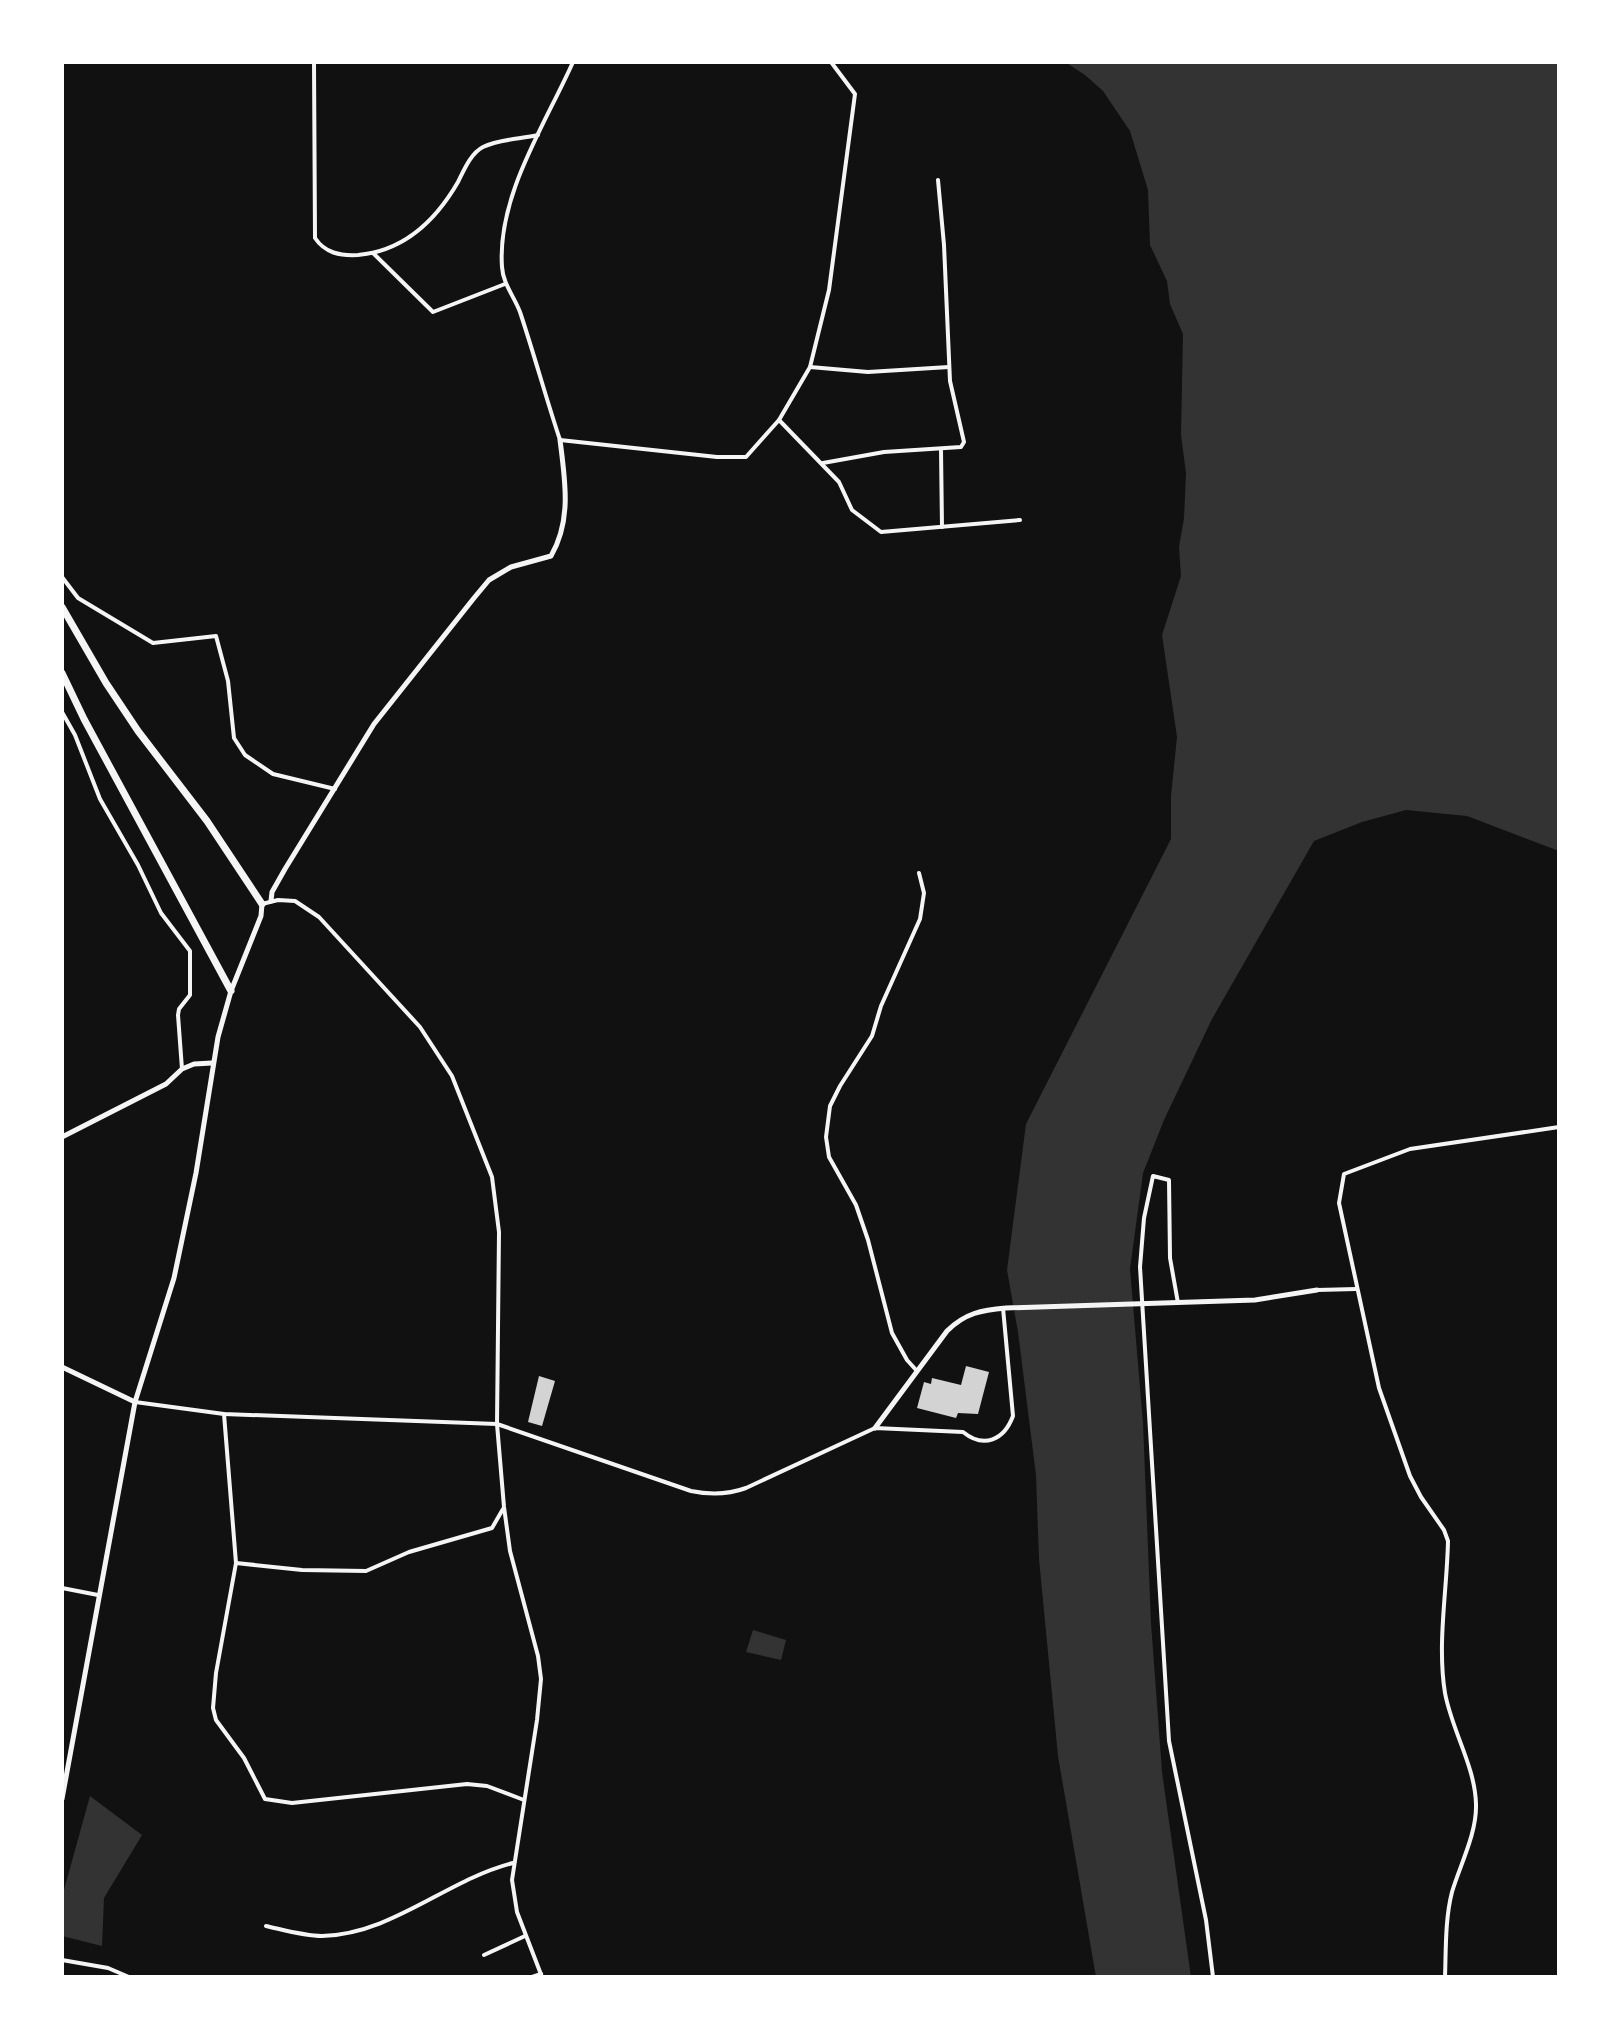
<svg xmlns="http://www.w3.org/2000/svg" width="1621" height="2039" font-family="'Roboto Serif',serif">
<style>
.water{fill:#333}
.building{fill:#d3d3d3}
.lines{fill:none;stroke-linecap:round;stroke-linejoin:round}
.minor{stroke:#f5f5f5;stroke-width:4}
.tertiary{stroke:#f5f5f5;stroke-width:5}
.trunk{stroke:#f5f5f5;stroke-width:7}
</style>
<rect width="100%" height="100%" fill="#111"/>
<g class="water">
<polygon points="1065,62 1559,62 1559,851 1467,816 1406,810 1362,822 1314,841 1212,1019 1164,1120 1143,1173 1130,1269 1143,1423 1151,1623 1162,1772 1191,1977 1096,1977 1058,1756 1039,1559 1036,1475 1018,1332 1007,1270 1026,1124 1171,839 1171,796 1177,737 1162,635 1181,576 1179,547 1184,518 1186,473 1181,435 1183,334 1170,304 1167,281 1150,245 1148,190 1130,131 1103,91 1085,75"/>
<polygon points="753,1630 786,1640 781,1660 746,1652"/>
<polygon points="90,1796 142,1835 104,1898 102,1946 62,1936 62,1897"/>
</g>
<g class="building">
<polygon points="966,1366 989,1372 978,1414 958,1413 956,1418 917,1408 924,1382 931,1384 932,1378 961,1385"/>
<polygon points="539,1376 555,1381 542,1426 528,1422"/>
</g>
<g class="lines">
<g class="minor">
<path d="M 314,62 L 315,238 C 325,253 340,256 358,255 C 404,251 436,220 458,182 C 464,170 471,153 483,147 C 499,139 521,139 538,135"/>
<path d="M 573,62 C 545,125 497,196 502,267 C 503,284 514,296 520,312 C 534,354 546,398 560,440 L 717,457 L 746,457 L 779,420 L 810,367 L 829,290 L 855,94 L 831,62"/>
<polyline points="373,253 433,312 505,284"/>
<polyline points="810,367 868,372 949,367"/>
<polyline points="779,420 839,482 852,510 881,532 1020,520"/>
<polyline points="941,450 942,527"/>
<polyline points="823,463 884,452 961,447 964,442 950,381 944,245 938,180"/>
<polyline points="62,577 78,598 153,643 216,636 228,681 234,738 245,755 273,774 335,789"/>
<polyline points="62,712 75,735 100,799 138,865 161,913 190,951 190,995 179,1009 178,1015 182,1069"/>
<polyline points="262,904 278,900 295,901 319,917 420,1027 452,1076 492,1177 499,1232 497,1424 504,1507 510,1551 538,1656 541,1679 537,1720 512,1880 517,1912 542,1977"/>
<polyline points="1317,1290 1356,1289"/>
<polyline points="1178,1303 1170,1258 1169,1180 1153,1176 1144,1218 1140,1267 1169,1741 1206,1920 1213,1977"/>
<polyline points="917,1371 907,1360 892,1333 868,1240 856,1205 829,1157 826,1137 830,1106 840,1086 872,1036 881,1006 920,919 924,893 919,873"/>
<path d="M 135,1402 L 224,1414 L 497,1424 L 691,1491 C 710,1495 727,1495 746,1488 L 875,1428 L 963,1432 C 984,1449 1004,1440 1013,1416 L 1003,1308"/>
<polyline points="224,1414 236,1563 216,1673 213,1708 216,1720 244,1758 265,1799 292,1803 467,1784 487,1786 524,1800"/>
<polyline points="236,1563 302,1570 366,1571 409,1552 492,1528 503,1509"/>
<polyline points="62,1588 98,1595"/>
<path d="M 266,1926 C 284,1930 304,1936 322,1936 C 393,1934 446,1880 513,1863"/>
<polyline points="484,1955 525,1936"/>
<polyline points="62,1960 108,1968 129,1977"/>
<polyline points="532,1977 541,1974"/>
<path d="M 1445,1977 C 1446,1950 1445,1919 1452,1892 C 1460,1865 1477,1833 1476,1804 C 1475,1766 1452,1731 1445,1693 C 1437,1644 1447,1591 1448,1541 L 1444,1530 L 1421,1497 L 1410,1476 L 1379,1388 L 1339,1203 L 1344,1174 L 1410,1149 L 1559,1127"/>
</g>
<g class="tertiary">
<path d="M 271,901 L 272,892 L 285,869 L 374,724 L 474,598 L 489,580 L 511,567 L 551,556 C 572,520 565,480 560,440"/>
<polyline points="62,1137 166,1084 182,1069 194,1064 212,1063"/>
<polyline points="62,1367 135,1402"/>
<path d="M 875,1428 L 947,1331 C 965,1313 982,1310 1006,1308 L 1255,1300 L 1317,1290"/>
<polyline points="62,1799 135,1402 174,1278 196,1173 218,1037 231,991 261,916 262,904"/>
</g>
<g class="trunk">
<polyline points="62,607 106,683 138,731 207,821 262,904"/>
<polyline points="62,673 84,719 231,991"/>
</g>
</g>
<rect width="1621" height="2039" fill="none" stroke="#ffffff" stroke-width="128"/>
</svg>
